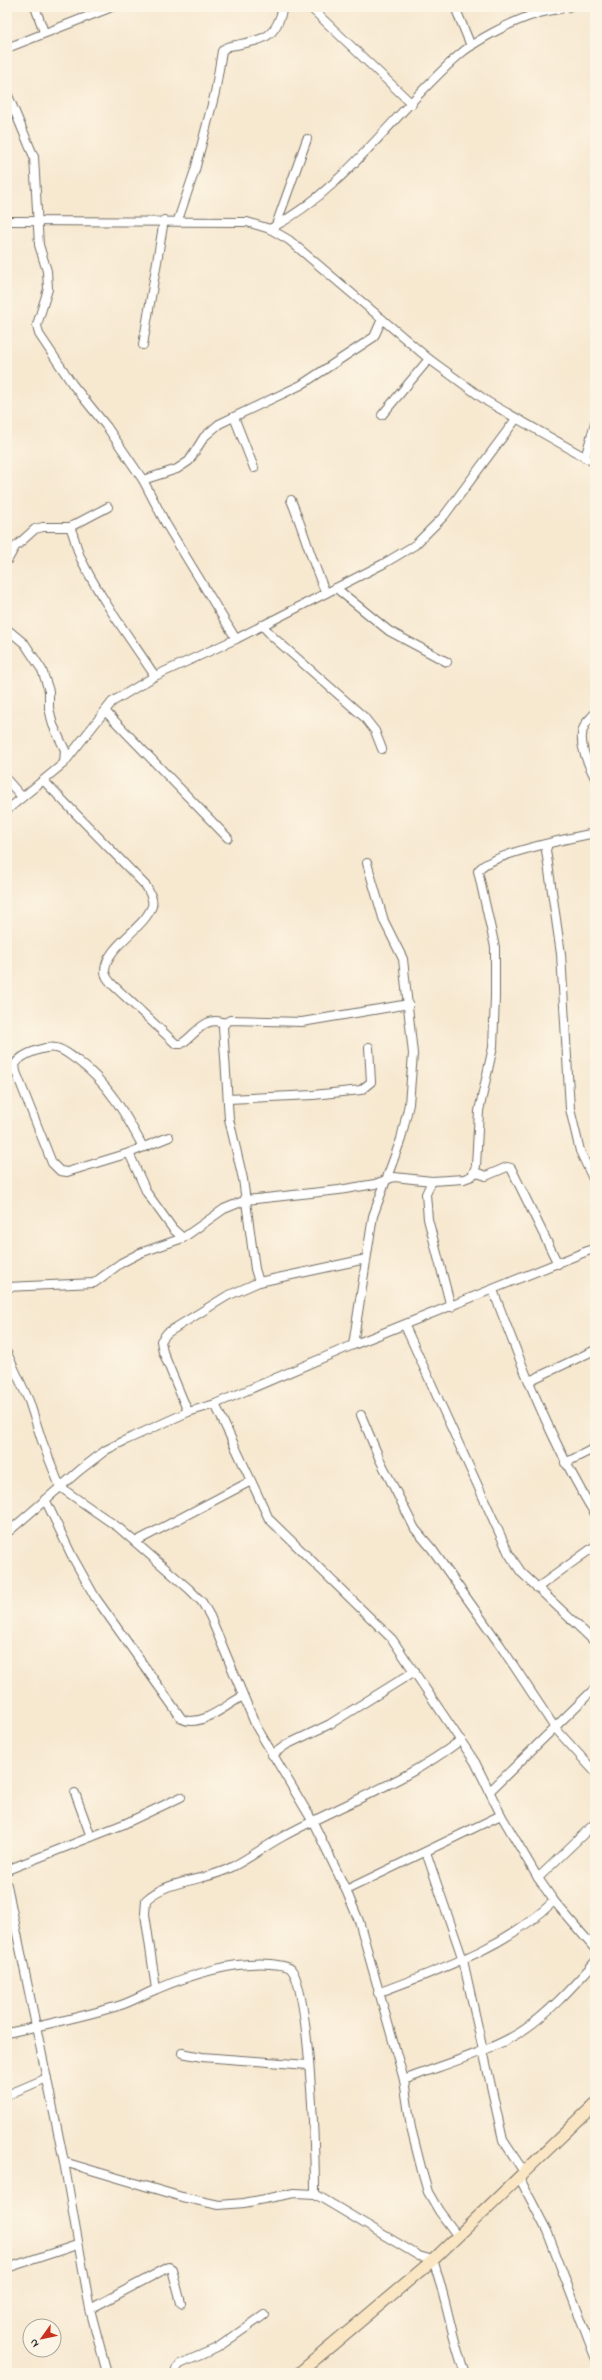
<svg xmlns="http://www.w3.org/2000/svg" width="602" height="2380" font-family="'Indie Flower',sans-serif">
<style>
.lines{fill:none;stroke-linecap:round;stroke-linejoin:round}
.street-casing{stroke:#726d65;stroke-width:10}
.secondary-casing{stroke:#726d65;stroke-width:13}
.street{stroke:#fff;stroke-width:8}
.secondary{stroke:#fbe6c4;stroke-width:11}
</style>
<rect width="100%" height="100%" fill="#fcf5e5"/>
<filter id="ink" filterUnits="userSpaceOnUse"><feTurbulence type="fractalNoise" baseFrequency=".025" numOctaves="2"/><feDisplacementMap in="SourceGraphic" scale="8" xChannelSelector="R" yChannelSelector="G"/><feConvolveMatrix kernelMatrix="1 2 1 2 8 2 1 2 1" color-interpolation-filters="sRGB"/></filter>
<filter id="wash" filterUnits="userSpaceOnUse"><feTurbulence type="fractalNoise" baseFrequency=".012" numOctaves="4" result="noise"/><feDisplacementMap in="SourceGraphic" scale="16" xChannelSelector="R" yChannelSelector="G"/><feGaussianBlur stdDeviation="0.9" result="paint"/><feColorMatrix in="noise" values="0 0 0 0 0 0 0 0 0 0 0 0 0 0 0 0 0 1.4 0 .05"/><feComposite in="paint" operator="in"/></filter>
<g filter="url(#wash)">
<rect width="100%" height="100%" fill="#f7e8d0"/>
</g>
<g filter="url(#ink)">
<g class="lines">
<g class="street-casing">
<g id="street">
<polyline points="35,7 44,32"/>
<polyline points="310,7 412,104"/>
<polyline points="455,7 471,46"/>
<polyline points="529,7 533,15"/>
<polyline points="7,48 112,7"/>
<polyline points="7,93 34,157 39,245 47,271 48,289 37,325 39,334 73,385 107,427 143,480 166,524 236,639"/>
<path d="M 178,220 L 195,170 L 215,93 L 222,51 C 226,46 230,46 236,45 C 265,39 276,38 283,7"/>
<polyline points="7,221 247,222 270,229 289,240 429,359 488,402 595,463"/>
<polyline points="276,225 307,139"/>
<path d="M 270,229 C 347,188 394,112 459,55 C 476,40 511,22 533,15 C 544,11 557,10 569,7"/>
<polyline points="143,345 164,220"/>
<polyline points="382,415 429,359"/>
<polyline points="234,417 254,468"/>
<polyline points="585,458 595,423"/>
<polyline points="143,480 177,469 189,461 204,437 219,424 301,385 374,337 382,319"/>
<path d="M 291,500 C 304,531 312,563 326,593"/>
<path d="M 70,527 C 75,537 76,548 81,559 C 101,600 130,638 155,676"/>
<polyline points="7,561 15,547 35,529 43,527 70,527 108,507"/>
<polyline points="336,588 389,631 447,662"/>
<polyline points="262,625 273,637 364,717 375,731 382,749"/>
<polyline points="7,629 25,644 42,670 49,691 49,708 53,725 65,750 64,763"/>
<polyline points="106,712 228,838"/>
<path d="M 595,713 C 592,717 587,721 585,725 C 576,740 588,764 595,778"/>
<polyline points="7,780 22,797"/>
<path d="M 44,781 L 146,886 C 149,892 154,899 152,906 C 145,928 105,947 105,971 C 105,977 110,982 114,986 L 176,1044 L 181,1044 C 197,1034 204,1015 225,1023 L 230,1020 L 302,1022 L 409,1004"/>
<polyline points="7,810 64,763 112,702 155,676 236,639 383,564 415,545 444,516 516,419"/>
<polyline points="548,844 546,850 561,954 570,1109 580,1151 595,1183"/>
<polyline points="225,1023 223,1027 229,1119 243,1179 255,1269 259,1282"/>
<polyline points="228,1099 313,1095 361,1090 371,1082 369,1047"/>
<path d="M 143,1147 C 125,1113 108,1083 77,1060 C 71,1056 63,1049 56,1048 C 48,1046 41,1049 35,1051 C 26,1054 20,1057 15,1064 L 16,1072 L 52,1163 L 60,1171 L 67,1172 L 129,1153 L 169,1137"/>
<polyline points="129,1153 147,1193 173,1229 183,1238"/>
<polyline points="475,1172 486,1176 507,1167 511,1168 558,1264"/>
<polyline points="432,1181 426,1194 428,1219 451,1307"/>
<path d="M 7,1287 L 94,1283 L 121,1263 L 140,1253 L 183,1238 L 224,1209 L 246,1200 L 339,1190 L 375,1184 L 394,1177 L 432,1181 L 464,1179 L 472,1176 L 476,1166 L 479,1111 L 493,1047 L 495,997 L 495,947 L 478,871 C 486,855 575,837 595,833"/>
<path d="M 493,1290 C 522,1367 552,1444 595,1514"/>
<polyline points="405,1326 509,1554 521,1572 595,1642"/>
<polyline points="353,1345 373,1216 401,1139 409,1104 413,1054 403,959 384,921 367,863"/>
<polyline points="7,1353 29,1401 42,1441 60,1487 119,1528 189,1589 202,1602 210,1616 256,1726 313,1822 346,1890 359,1921 404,2080 411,2128 423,2175 428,2192 439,2211 457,2235"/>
<polyline points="529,1381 595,1350"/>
<polyline points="215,1404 269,1519 392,1639 475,1762 501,1815 538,1878 554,1901 595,1949"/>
<polyline points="188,1412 163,1352 161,1341 167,1333 227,1296 259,1282 366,1259"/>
<polyline points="361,1415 380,1460 415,1529 432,1549 500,1645 555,1728 595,1772"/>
<polyline points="565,1463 595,1448"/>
<path d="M 45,1499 L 72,1556 L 95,1597 L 182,1719 C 201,1728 226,1705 243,1696"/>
<polyline points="7,1533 80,1470 106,1450 126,1440 188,1412 215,1404 353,1345 595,1248"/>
<polyline points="135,1542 251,1481"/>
<polyline points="537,1588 595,1546"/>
<polyline points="272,1755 286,1745 330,1724 415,1671"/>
<polyline points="490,1791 595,1688"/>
<polyline points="75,1793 91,1837"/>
<polyline points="426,1852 463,1960 503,2140 524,2172"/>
<polyline points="7,1870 124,1824 181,1797"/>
<polyline points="538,1878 595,1823"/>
<polyline points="7,1885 64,2162 90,2309 107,2373"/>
<polyline points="346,1890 501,1815"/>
<path d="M 156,1989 L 145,1914 L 146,1900 C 168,1879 203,1882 230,1868 C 248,1859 264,1847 282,1837 C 344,1803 404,1783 461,1740"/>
<path d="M 378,1993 C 440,1969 505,1948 554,1901"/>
<path d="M 7,2033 C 44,2025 82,2017 118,2006 C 132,2002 144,1994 157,1989 C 193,1974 233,1961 271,1964 C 277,1965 287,1965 291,1969 C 310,1990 315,2158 315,2194"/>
<polyline points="182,2053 202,2057 308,2065"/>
<path d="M 404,2080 C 439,2066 495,2050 525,2029 C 551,2011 573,1986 595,1962"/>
<polyline points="7,2095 47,2078"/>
<path d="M 64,2162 L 182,2197 L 219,2205 L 244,2203 L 295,2193 L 315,2194 L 419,2256 L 433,2260 C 446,2297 451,2336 465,2373"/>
<polyline points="519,2177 547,2231 595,2357"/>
<polyline points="7,2268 77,2245"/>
<polyline points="90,2309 169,2267 172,2269 181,2303"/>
<polyline points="176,2373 176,2369 180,2364 217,2348 264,2315"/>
</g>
</g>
<g class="secondary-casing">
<polyline id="secondary" points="299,2373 433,2260 595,2104"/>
</g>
<use href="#street" class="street"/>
<use href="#secondary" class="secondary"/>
</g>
</g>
<rect width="602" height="2380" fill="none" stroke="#fcf5e5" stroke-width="24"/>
<g transform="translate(42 2338) rotate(237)"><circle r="19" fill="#fcf5e5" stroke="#a8a49b"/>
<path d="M0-3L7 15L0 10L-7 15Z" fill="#c8321e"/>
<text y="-6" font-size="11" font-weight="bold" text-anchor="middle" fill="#2b2b2b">N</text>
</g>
</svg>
